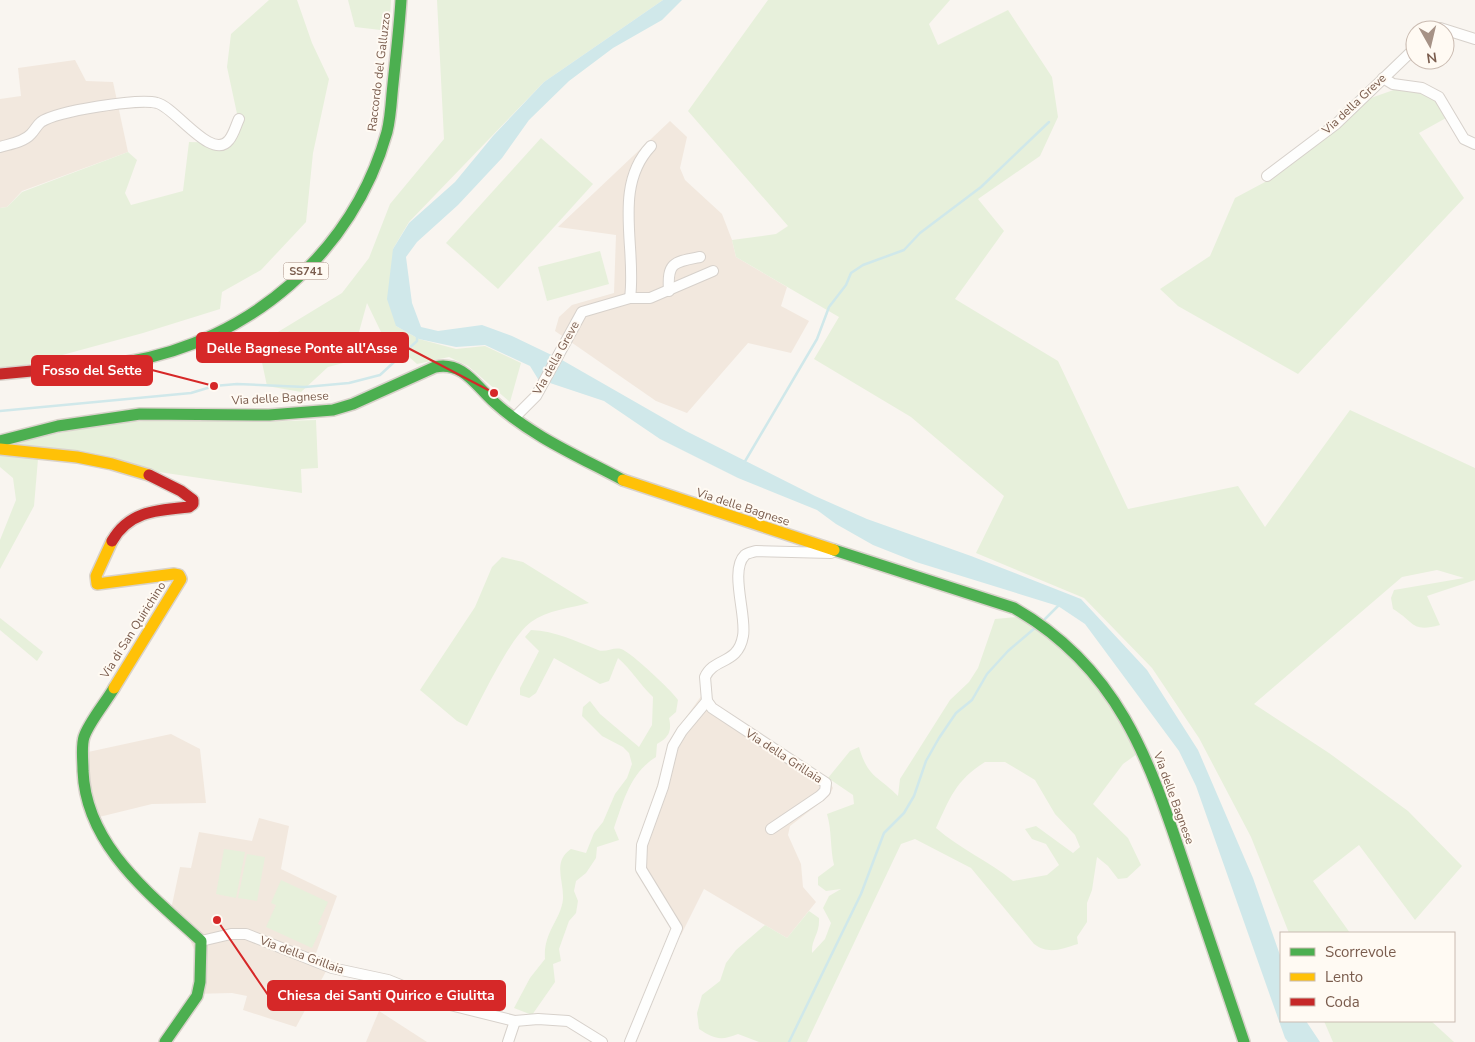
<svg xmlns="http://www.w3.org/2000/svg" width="1475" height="1042" font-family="'Nunito Sans',sans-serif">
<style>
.residential{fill:#f2e8de}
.green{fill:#e7f0db;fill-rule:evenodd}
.water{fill:#d0e8ea}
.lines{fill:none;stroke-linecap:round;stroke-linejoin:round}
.stream{stroke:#d0e8ea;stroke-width:2.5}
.street-casing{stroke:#d7d1cb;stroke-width:12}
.fast-casing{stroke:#d9d2cb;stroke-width:14}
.slow-casing{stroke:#d9d2cb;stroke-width:14}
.jam-casing{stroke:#d9d2cb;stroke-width:14}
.street{stroke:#fefefd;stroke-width:10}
.fast{stroke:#4caf50;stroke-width:11}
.slow{stroke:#ffc107;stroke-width:11}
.jam{stroke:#c62828;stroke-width:11}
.labels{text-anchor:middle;stroke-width:4;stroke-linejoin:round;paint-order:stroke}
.shield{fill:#fffaf3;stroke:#a28b7f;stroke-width:1}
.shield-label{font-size:11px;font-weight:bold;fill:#7a5c4d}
.street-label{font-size:12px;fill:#7a5c4d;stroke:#fffaf3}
.leader{fill:none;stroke:#d62828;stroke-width:2}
.callout-dot{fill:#d62828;stroke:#fffaf3;stroke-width:2}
.callout{fill:#d62828;stroke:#d62828;stroke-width:2}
.callout-label{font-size:14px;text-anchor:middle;font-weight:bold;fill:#fff}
</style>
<rect width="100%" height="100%" fill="#f9f5f0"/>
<g class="residential">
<polygon points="75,60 86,81 113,82 128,152 22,191 7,207 0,208 0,99 21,96 18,68"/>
<polygon points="670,121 687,137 680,168 685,180 722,214 732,240 736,257 787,287 781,306 809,321 791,353 748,343 687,413 656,401 555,331 559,317 572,305 614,293 616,235 558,227"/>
<polygon points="702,695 828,778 833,788 829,796 790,826 788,835 801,864 803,887 816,902 787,938 704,889 681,935 639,874 637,846 659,780 676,731"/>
<polygon points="171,734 200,749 206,803 152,804 95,818 89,778 88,752"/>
<polygon points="259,818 289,826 281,869 337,896 315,956 331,962 296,1027 243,1010 247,996 232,993 192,994 198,959 190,940 169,919 180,867 191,868 199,832 252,841"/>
<polygon points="379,1011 427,1042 366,1042"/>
</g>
<g class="green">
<polygon points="269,0 297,0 312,43 329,79 313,153 306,222 261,270 222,292 220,309 143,333 0,372 0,208 7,207 22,192 128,152 137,160 125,193 131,205 183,191 189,142 231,143 239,123 227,67 231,34"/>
<polygon points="348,0 391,0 389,31 355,27"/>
<polygon points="437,0 663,0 544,82 409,222 393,249 396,326 419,339 456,349 485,346 521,363 510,402 468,366 449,357 417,364 381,332 367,303 351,361 328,367 301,392 267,386 260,353 273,335 342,293 369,258 390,204 444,139"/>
<path d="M 768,0 L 950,0 L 929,24 L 938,45 L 1008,10 L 1052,77 L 1058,117 L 1040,156 L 978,199 L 1004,231 L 955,299 L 1058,361 L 1128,509 L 1238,486 L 1265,527 L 1350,410 L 1475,468 L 1475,580 L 1427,596 L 1440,625 C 1411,633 1415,622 1393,609 L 1391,598 L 1394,590 L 1464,578 L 1437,570 L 1402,577 L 1254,704 L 1329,753 L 1408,811 L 1462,866 L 1415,920 L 1359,845 L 1313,881 L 1350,933 L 1289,933 L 1251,837 L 1199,738 L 1152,668 L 1084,598 L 976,553 L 1004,496 L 911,417 L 814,359 L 839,317 L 736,257 L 732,240 L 776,234 L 788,226 L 688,111 Z"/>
<polygon points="1402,87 1433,98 1446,118 1419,133 1464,198 1298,374 1178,306 1160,289 1210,256 1235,198 1265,182 1368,99"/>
<polygon points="541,138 593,184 498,289 446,243"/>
<polygon points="600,251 609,284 547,301 538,267"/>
<polygon points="173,419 257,422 316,420 318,468 301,469 302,493 152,471 38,459 34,506 0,569 0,540 16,500 13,478 0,467 0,450 13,441 117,423"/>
<path d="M 502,557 L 523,562 L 589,603 C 571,608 547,610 531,622 C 510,637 481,700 467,726 L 457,721 L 420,690 L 475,607 L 492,567 Z"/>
<path d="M 1017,617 L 1064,645 L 1118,715 L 1137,754 L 1123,764 L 1093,804 L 1128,838 L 1141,865 L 1127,878 L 1118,879 L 1108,866 L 1097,857 L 1092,890 L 1087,903 L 1087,922 L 1077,937 L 1078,944 C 1061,949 1049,955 1034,944 L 971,868 L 915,839 L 901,844 L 807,1042 L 759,1042 L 738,1034 C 721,1041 714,1039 699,1029 L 697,1013 L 702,995 L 720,981 L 726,963 L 736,950 L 765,925 L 787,938 L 809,911 L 819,918 C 820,934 811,939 812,953 L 825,939 L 831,923 L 823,908 L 829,896 L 841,889 L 826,891 L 818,885 L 818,877 L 834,865 C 830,848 832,831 827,814 L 854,804 L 853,795 L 828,778 L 850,751 L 859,747 C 868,778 877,775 898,796 L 900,779 L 938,719 L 950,700 L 969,682 L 978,668 L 995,619 ZM 985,762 L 1005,762 L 1035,780 L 1055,814 L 1075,835 L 1080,847 L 1073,853 L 1036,826 L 1025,829 L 1032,839 L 1046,844 L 1059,865 L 1047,875 L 1013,881 C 989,861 960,849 936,828 C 950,798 955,781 985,762 Z"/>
<polygon points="0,618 43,652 37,661 0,630"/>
<path d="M 531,630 C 556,631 575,641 598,650 C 605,653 613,647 621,649 C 630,651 672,691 678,700 L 676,712 L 669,718 C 672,731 669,737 657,744 L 656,757 C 630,773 624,800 614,828 L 619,840 L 597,847 L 596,858 L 586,873 L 576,881 L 574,891 L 578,901 L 576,913 L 569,921 L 559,949 L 561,961 L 553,964 L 555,982 L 532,1015 L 514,1008 L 530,978 L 545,959 C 543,932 561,920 563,899 C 564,880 552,862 571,849 L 586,853 L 594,833 L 603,822 L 615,794 L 627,778 L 632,764 L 629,753 L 623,747 L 602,736 L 582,716 L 583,707 L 590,701 L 600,714 L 639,747 L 652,725 L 653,697 C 640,685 632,670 618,658 L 609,681 L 600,684 L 554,658 L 536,693 L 529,698 L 520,695 L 520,688 L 539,651 L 525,637 Z"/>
<polygon points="224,849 245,852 236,898 216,894"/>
<polygon points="247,854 265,857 257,901 238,898"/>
<polygon points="281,880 328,902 318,924 322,926 312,948 266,927 276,905 271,903"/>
<polygon points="1324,1021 1431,1021 1454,1042 1333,1042"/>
</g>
<polygon class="water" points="663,0 682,0 662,20 613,48 569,81 529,120 502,158 458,205 417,242 406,257 412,303 421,327 438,331 482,325 512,336 562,360 686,431 815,496 867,519 971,556 1081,599 1147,670 1198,750 1253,878 1281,958 1281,1021 1306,1021 1320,1042 1288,1042 1285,1038 1196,786 1179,751 1085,624 1058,606 916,562 873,545 836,524 817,510 738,478 660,439 604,401 538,379 530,366 485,345 456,347 419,339 396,326 387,299 393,249 409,223 455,182 493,136 544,82"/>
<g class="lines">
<g class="stream">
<polyline points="0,411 191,393 214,386 237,384 305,387 349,383 380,375 417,341 417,336"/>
<polyline points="744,463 817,339 829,307 846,285 851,273 863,265 904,250 920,233 981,187 1049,122"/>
<polyline points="1045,619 1059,605"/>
<polyline points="789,1042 861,894 884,833 904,813 914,796 926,761 939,738 956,713 972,700 987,674 1008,651 1035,628"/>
</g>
<g class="street-casing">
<g id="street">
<polyline points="1436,30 1440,28 1475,39"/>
<polyline points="1383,78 1393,84 1422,88 1439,97 1464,139 1475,144"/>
<path d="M 0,147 C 10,144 24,142 31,134 C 35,130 37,125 41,122 C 57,111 139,98 157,103 C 175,107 212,162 229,140 C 234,134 236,125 239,119"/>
<polyline points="1267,176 1336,124 1415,48"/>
<path d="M 669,291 C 667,262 674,262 700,257"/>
<path d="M 630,298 C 637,248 612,187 651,146"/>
<polyline points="514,418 536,396 582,312 630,298 650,298 713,271"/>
<path d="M 771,829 L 820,796 L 825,791 L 826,783 L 712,708 L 707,701 L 705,677 C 714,657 738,665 743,636 C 747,616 729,570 745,555 C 747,553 753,552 756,551 L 831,553"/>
<polyline points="201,941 231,934 246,934 332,968 388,980 450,1005 515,1021 538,1019 568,1021 602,1042"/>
<polyline points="508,1042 515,1021"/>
<polyline points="630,1042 677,928 641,869 642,845 663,787 673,746 682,731 707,701"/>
</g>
</g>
<g class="fast-casing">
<g id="fast">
<path d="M 127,362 C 250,341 353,253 387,132 C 390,120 391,107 392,94 C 395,63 399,32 401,0"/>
<path d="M 0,441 L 58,426 L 140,414 L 269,415 L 333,410 L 353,404 L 435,367 C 463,361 476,386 494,402 C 531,436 580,457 623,480"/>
<path d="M 834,550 L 1014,608 C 1121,669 1150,763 1187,873 C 1206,929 1225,986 1244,1042"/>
<path d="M 114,688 C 106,702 89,722 84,737 C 81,746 83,761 83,771 C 86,846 150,894 201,941 L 200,982 L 197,996 L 165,1042"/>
</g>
</g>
<g class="slow-casing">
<g id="slow">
<polyline points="0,449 77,457 112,464 149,475"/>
<polyline points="623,480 834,550"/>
<polyline points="112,541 96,576 97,584 174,574 179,575 181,579 114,688"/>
</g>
</g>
<g class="jam-casing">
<g id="jam">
<polyline points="0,374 127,362"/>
<path d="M 112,541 C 129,511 157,510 189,507 L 193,504 L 193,500 L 181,491 L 149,475"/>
</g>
</g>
<use href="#street" class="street"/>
<use href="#fast" class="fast"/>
<use href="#slow" class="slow"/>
<use href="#jam" class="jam"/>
</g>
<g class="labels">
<rect class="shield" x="283.5" y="262.5" width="45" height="17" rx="4"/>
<g class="shield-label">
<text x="306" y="275">SS741</text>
</g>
<g class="street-label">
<text transform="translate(379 72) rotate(-83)" y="4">Raccordo del Galluzzo</text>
<text transform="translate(1354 104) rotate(-43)" y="4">Via della Greve</text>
<text transform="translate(556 358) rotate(-61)" y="4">Via della Greve</text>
<text transform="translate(280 398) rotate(-3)" y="4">Via delle Bagnese</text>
<text transform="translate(743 507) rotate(18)" y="4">Via delle Bagnese</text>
<text transform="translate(133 630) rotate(-58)" y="4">Via di San Quirichino</text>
<text transform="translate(784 756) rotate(33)" y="4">Via della Grillaia</text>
<text transform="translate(1174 798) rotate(70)" y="4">Via delle Bagnese</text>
<text transform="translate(302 955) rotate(20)" y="4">Via della Grillaia</text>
</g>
</g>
<path class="leader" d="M494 393L408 348M214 386L152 370M217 920L268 995"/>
<g class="callout-dot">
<circle cx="494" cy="393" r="5"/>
<circle cx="214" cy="386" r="5"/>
<circle cx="217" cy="920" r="5"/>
</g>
<g class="callout">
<rect x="197" y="333" width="211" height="29" rx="5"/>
<rect x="32" y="356" width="120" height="29" rx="5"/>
<rect x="268" y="981" width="237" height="29" rx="5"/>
</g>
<g class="callout-label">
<text x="302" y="353">Delle Bagnese Ponte all'Asse</text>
<text x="92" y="375">Fosso del Sette</text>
<text x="386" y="1000">Chiesa dei Santi Quirico e Giulitta</text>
</g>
<rect x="1280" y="932" width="175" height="90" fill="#fffaf3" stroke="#cabbb1"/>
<rect x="1290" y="948" width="25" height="8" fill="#4caf50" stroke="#cabbb1"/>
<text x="1325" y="957" font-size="15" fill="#7a5c4d">Scorrevole</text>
<rect x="1290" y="973" width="25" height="8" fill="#ffc107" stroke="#cabbb1"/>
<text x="1325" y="982" font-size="15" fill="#7a5c4d">Lento</text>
<rect x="1290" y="998" width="25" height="8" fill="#c62828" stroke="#cabbb1"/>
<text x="1325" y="1007" font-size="15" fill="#7a5c4d">Coda</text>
<g transform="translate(1430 45) rotate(172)"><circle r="24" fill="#fffaf3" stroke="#cabbb1"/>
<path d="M0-4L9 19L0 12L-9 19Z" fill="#a69286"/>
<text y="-8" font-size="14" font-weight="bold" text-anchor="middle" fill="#7a5c4d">N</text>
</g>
</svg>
